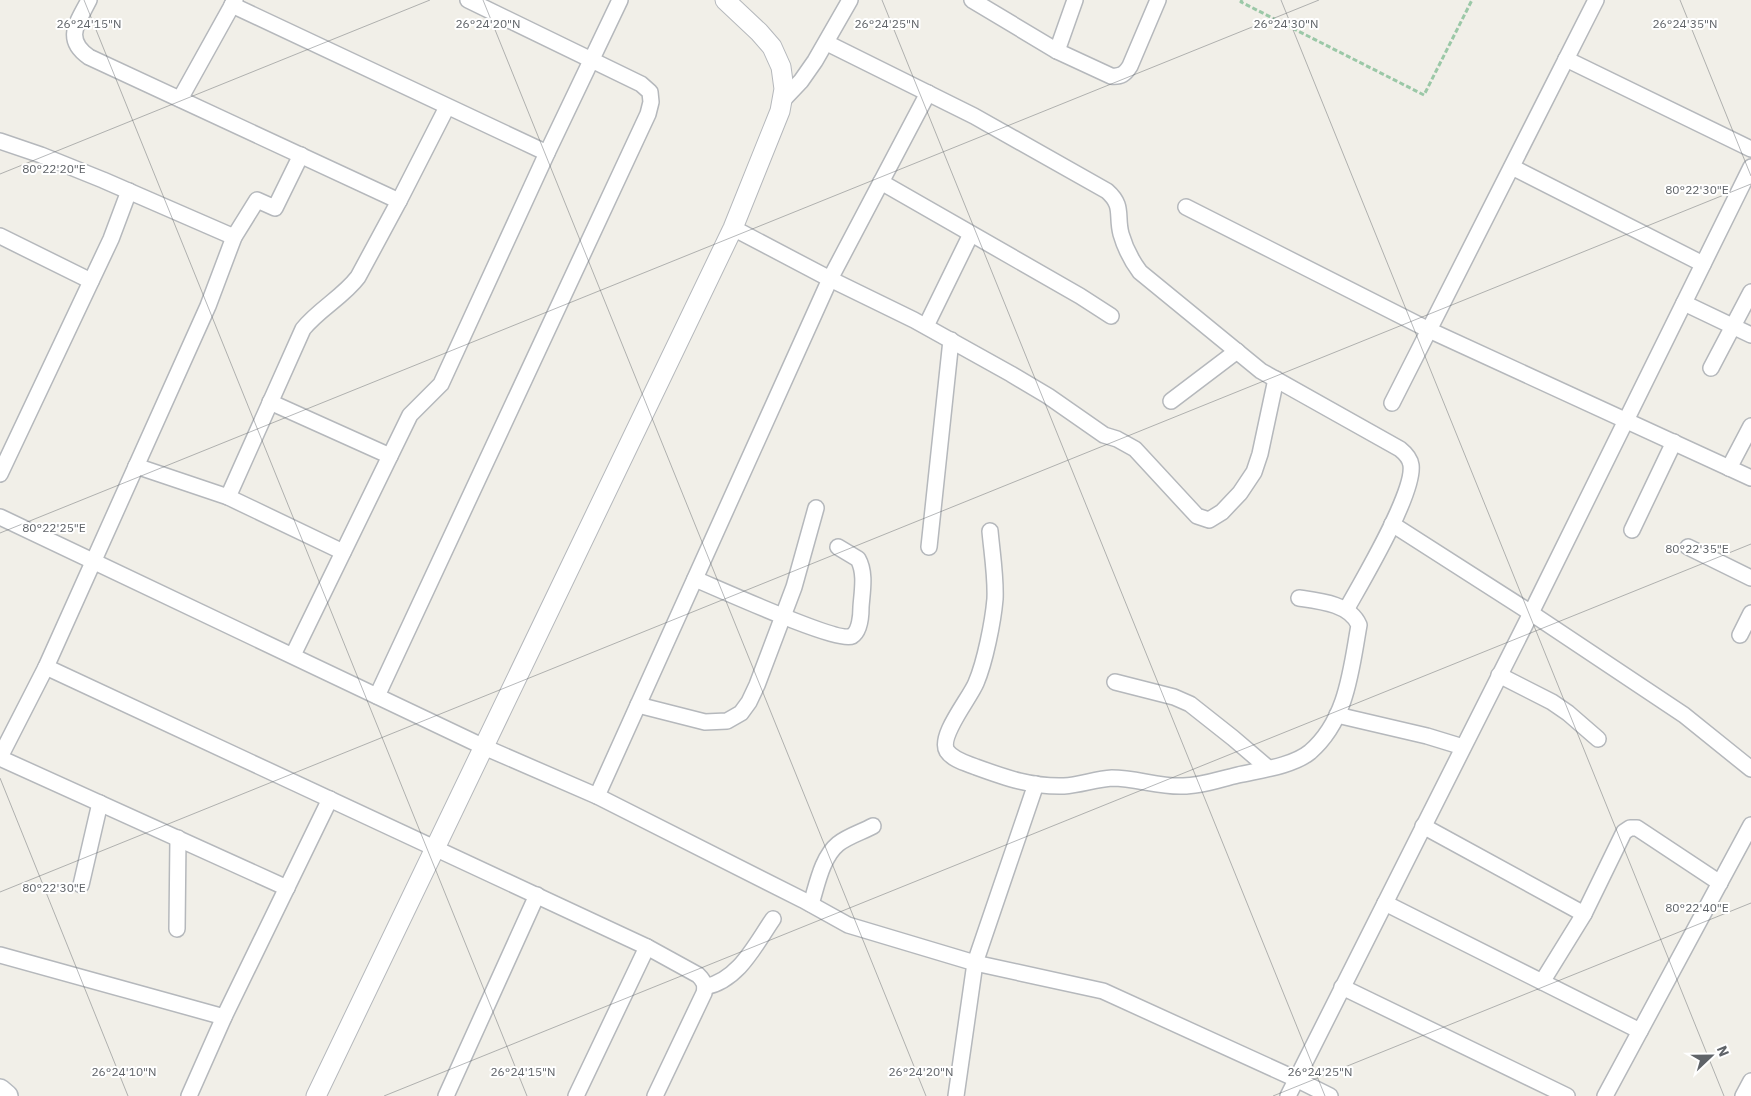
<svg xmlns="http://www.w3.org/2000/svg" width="1751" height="1096" font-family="'IBM Plex Sans',sans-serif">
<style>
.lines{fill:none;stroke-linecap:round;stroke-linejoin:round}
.minor-casing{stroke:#b5b8bc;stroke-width:18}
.tertiary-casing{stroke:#b5b8bc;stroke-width:21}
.secondary-casing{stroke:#b6babf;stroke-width:24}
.path{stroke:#9bc8a7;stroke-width:3;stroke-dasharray:5 2.5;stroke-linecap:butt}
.minor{stroke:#fff;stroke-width:15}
.tertiary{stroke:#fff;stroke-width:19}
.secondary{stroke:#fff;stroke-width:21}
.ticks{fill:none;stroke:#5f6368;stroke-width:1;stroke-opacity:0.45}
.ticks-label{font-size:12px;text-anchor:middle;fill:#5f6368;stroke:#fff;stroke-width:4;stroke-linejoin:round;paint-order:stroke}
</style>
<rect width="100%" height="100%" fill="#f1efe8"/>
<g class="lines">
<g class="minor-casing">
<g id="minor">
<path d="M 89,0 C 78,22 63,39 89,57 L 399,201"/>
<path d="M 972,0 L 1057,51 L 1111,76 C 1121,77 1125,74 1130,66 L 1158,0"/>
<polyline points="232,5 547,153"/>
<path d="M 827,43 L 974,116 L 1107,191 C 1124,206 1116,215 1121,234 C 1125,248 1131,260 1140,272 L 1261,371 L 1400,449 C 1405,453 1410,458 1411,465 C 1415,493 1361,583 1346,610"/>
<polyline points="1057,51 1075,0"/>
<polyline points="1566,59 1751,149"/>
<polyline points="928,93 830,279 914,320 1011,374 1048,396 1104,435 1117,439 1135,449 1197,516 1209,520 1222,512 1240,493 1254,472 1260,454 1276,379"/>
<polyline points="180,99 235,0"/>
<polyline points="782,101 801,81 815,61 850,0"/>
<polyline points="0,141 41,155 103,180 234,237"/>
<polyline points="1512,167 1703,264"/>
<polyline points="881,182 1080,296 1111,316"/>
<polyline points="1186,207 1429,330 1751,478"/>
<polyline points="0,236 91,281"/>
<polyline points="1684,303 1751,335"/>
<polyline points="926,326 971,234"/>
<polyline points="1711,368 1751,292"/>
<polyline points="1171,401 1237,351"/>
<polyline points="270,402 390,456"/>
<polyline points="1392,403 1596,0"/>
<polyline points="136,466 228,497 343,552"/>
<polyline points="1729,468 1751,426"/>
<polyline points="0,474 111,239 129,191"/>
<path d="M 228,497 L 303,329 C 319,309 343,297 358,277 L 399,201 L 447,107"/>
<polyline points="0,517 484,747 597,796 803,900 848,925 975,963 1103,991 1296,1079 1330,1096"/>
<polyline points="1392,524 1531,613 1684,715 1751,769"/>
<polyline points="1632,530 1674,442"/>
<path d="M 990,531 C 992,553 996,577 995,599 C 993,622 985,662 976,683 C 970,698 938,736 947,751 C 953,760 966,763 976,767 C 1006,778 1032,787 1064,786 C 1080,785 1096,779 1112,778 C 1136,778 1159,787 1183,786 C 1202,786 1220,779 1238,775 C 1260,770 1293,766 1310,752 C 1347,720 1351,670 1359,625 C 1350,604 1320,601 1299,598"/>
<polyline points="929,547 951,340"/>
<polyline points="1688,547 1751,578"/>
<path d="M 695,579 C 717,588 837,643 852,636 C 860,631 861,615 861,607 C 862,592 866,573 858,559 L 838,547"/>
<polyline points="1740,635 1751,613"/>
<polyline points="293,655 410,415 441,384 547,153 620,0"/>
<polyline points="46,667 647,947 576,1096"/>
<polyline points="1499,675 1552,702 1568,713 1598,739"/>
<polyline points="1115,682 1174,697 1190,704 1233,738 1268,768"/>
<polyline points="377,696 648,114 651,102 650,92 641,84 468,0"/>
<polyline points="638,705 705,722 727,721 741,713 749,702 757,685 794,587 816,508"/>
<polyline points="1337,715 1427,736 1463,747"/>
<polyline points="0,757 46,667 208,306 234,237 257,200 275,208 301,155"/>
<polyline points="0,758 287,888"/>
<polyline points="597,796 830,279 733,228"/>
<polyline points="1423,826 1584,914"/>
<polyline points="81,885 100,803"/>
<polyline points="1385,903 1640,1031"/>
<path d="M 811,904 C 817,885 822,857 838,844 C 848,836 862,832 873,826"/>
<polyline points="177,929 178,838"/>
<path d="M 647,947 L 698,975 C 704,981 706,985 704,993 L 655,1096"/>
<polyline points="0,955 224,1017"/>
<polyline points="1542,982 1584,914 1624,832 1630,828 1637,828 1720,883"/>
<path d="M 705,987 C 739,980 755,945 773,919"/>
<polyline points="1342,987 1567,1096"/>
<polyline points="189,1096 224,1017 330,799"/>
<polyline points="446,1096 537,895"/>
<polyline points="956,1096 975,963 1036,784"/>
<polyline points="1288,1096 1531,613 1751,167"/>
<polyline points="1605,1096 1751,825"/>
<polyline points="1743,1096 1751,1081"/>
</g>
</g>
<g class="tertiary-casing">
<polyline id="tertiary" points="316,1096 733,228 780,111 784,89 781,67 772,47 759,32 725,0"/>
</g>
<g class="secondary-casing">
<polyline id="secondary" points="0,1090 7,1096"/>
</g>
<polyline class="path" points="1242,0 1241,2 1424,95 1472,0"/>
<use href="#minor" class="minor"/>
<use href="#tertiary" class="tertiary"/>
<use href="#secondary" class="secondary"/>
</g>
<path class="ticks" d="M 84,0 L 527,1096M 483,0 L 926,1096M 882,0 L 1325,1096M 1281,0 L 1724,1096M 1680,0 L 1751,176M 0,174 L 430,0M 0,533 L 1319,0M 0,778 L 128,1096M 0,892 L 1751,184M 384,1096 L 1751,544M 1273,1096 L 1751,903"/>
<g class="ticks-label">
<text x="1685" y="28">26°24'35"N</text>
<text x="89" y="28">26°24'15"N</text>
<text x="488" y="28">26°24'20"N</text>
<text x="887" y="28">26°24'25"N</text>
<text x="1286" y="28">26°24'30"N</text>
<text x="54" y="173">80°22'20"E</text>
<text x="1697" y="194">80°22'30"E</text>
<text x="54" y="532">80°22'25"E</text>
<text x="1697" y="553">80°22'35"E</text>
<text x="54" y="892">80°22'30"E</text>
<text x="1697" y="912">80°22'40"E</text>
<text x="124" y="1076">26°24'10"N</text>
<text x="523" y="1076">26°24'15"N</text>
<text x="921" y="1076">26°24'20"N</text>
<text x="1320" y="1076">26°24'25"N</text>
</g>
<g transform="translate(1711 1056) rotate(68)" stroke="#ffffff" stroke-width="4" paint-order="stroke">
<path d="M0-4L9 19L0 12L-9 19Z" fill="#5f6368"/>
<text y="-8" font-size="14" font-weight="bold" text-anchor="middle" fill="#5f6368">N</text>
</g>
</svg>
